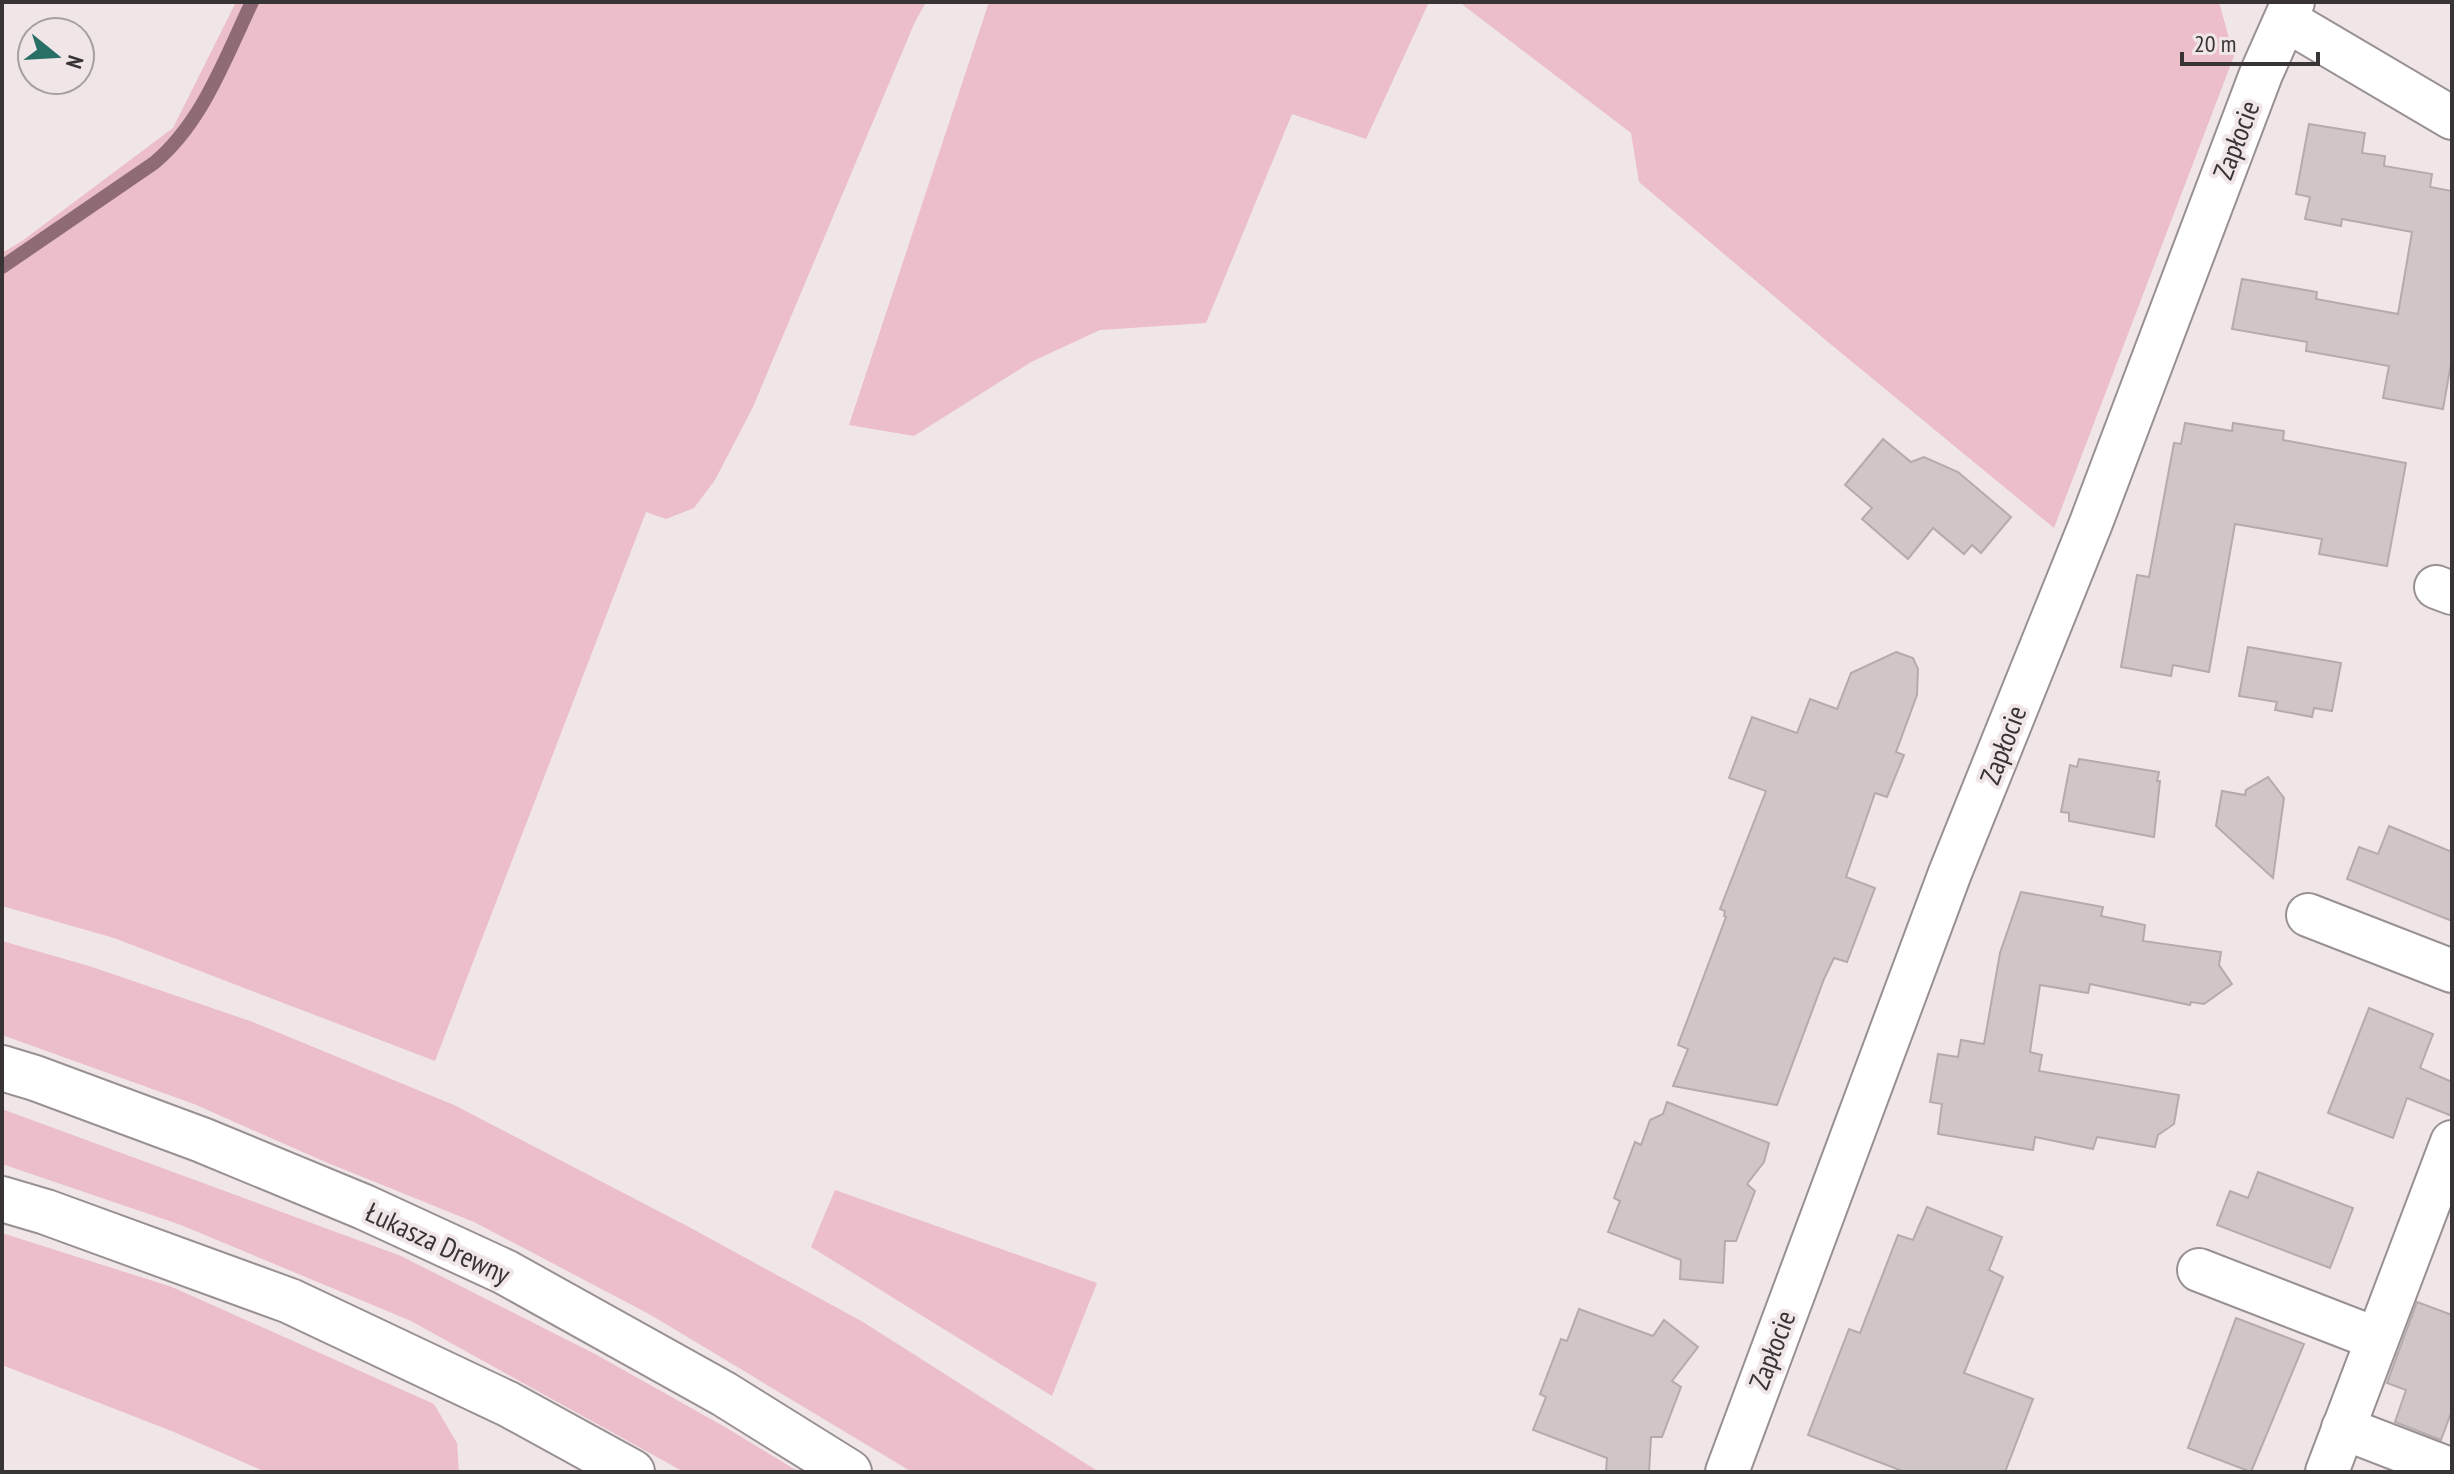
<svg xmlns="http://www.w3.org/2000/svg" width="2454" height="1474" font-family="'PT Sans Narrow',sans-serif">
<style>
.green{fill:#ebbec9}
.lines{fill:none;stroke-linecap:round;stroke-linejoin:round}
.stream{stroke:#8f6c75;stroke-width:14}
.building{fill:#d0c6c8;stroke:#b5abad;stroke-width:2}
.street-casing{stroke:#999092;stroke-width:46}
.secondary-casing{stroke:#999092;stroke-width:48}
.street{stroke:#fff;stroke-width:42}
.secondary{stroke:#fff;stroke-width:44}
.labels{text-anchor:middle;stroke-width:8;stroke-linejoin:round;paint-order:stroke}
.street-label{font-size:28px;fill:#383435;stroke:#f0e6e8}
</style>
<rect width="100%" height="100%" fill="#f0e6e8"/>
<g class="green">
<polygon points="236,2 926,2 914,24 753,407 715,480 694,508 666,519 646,512 435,1061 114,938 2,906 2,253 22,241 173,128"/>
<polygon points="989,2 1429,2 1366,139 1292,114 1206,323 1100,330 1031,362 914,436 849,425"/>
<polygon points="1459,2 2219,2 2234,56 2054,528 1828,342 1639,182 1631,133"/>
<polygon points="2,941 89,966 253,1022 454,1105 689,1227 863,1322 1099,1472 912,1472 649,1314 474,1222 323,1161 194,1104 2,1035"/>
<polygon points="2,1109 401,1256 595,1354 725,1427 799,1472 684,1472 411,1321 181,1225 2,1164"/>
<polygon points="835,1190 1097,1283 1052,1396 811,1247"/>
<polygon points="2,1233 172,1287 434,1404 457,1443 459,1472 266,1472 174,1432 2,1365"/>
</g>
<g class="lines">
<path class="stream" d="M 2,267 L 154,163 C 203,122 225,58 252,2"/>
</g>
<g class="building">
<polygon points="2309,124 2365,133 2362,153 2385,156 2384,166 2432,174 2430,187 2452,191 2452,358 2443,409 2383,398 2389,366 2306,351 2307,342 2232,329 2242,279 2317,292 2316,299 2398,314 2412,232 2342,219 2341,226 2305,219 2310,197 2296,194"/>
<polygon points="2185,423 2232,431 2233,423 2284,431 2283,440 2406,463 2387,566 2319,554 2322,539 2235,524 2209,672 2173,665 2171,676 2121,667 2137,575 2149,577 2174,443 2181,444"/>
<polygon points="1883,439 1911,462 1924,457 1958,472 2011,517 1981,553 1972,545 1964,554 1933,528 1908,559 1862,519 1872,508 1845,485"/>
<polygon points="2248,647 2341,663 2332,711 2314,708 2312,717 2275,710 2277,702 2239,696"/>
<polygon points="1896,652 1913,658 1918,669 1917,695 1896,752 1904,755 1887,797 1875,793 1846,877 1875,888 1847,962 1834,958 1824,979 1777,1105 1673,1086 1688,1049 1678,1045 1726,917 1724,916 1725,911 1720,909 1766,791 1729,778 1752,717 1797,733 1810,699 1837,709 1851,673"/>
<polygon points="2079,759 2159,772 2157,781 2160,781 2154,837 2069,821 2069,813 2061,812 2070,765 2077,767"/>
<polygon points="2268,777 2284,798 2273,878 2216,826 2222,791 2245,795 2246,790"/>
<polygon points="2389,826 2452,852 2452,921 2347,879 2359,847 2378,854"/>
<polygon points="2021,892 2103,907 2101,916 2145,925 2143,941 2221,952 2219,965 2232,984 2204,1004 2191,1002 2190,1005 2090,984 2088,993 2040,985 2030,1052 2042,1055 2039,1071 2179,1095 2174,1124 2158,1135 2155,1147 2097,1137 2093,1149 2035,1137 2033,1150 1938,1134 1942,1104 1930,1102 1938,1054 1958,1057 1961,1040 1984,1044 2000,953"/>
<polygon points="2369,1008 2433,1034 2420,1068 2452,1082 2452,1116 2407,1098 2393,1138 2328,1113"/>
<polygon points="1667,1102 1769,1143 1764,1162 1747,1184 1755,1191 1736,1241 1725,1241 1723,1283 1680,1279 1681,1260 1608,1232 1620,1201 1614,1198 1635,1142 1641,1145 1650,1120 1663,1114"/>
<polygon points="2258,1172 2353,1208 2330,1268 2217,1225 2230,1191 2248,1198"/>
<polygon points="1927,1207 2002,1237 1989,1270 2003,1277 1964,1373 2033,1399 2005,1472 1905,1472 1808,1435 1849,1329 1860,1333 1898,1235 1913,1240"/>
<polygon points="2417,1302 2452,1315 2452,1410 2441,1440 2395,1422 2406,1390 2387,1383"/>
<polygon points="1579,1309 1653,1336 1664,1320 1698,1347 1672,1381 1681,1387 1662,1437 1651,1437 1649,1472 1606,1472 1607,1458 1533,1430 1546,1397 1540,1394 1561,1339 1567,1341"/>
<polygon points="2236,1318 2304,1344 2251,1472 2188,1448"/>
</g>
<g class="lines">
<g class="street-casing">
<g id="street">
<polyline points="2286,20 2452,118"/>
<polyline points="2436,587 2452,593"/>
<polyline points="2308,915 2452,971"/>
<polyline points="2199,1270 2377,1339"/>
<polyline points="2343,1428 2452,1470"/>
<polyline points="1727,1472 1950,873 2091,523 2261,74 2293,2"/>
<polyline points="2327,1472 2452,1142"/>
</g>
</g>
<g class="secondary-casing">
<g id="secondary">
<polyline points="2,1068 35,1078 202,1140 364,1207 505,1272 724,1394 849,1472"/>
<polyline points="2,1199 46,1212 290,1301 508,1404 632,1472"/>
</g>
</g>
<use href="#street" class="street"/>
<use href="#secondary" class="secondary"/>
</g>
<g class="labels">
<g class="street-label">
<text transform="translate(2236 140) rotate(-69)" y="10">Zapłocie</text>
<text transform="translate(2003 745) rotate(-69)" y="10">Zapłocie</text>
<text transform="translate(438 1243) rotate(25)" y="10">Łukasza Drewny</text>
<text transform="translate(1772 1350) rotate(-69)" y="10">Zapłocie</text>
</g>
</g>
<rect width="2454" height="1474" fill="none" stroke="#383435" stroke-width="8"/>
<g transform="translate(56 56) rotate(108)"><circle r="38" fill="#f0e6e8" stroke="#a69fa0" stroke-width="2"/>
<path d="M0-6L14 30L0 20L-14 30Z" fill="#286f65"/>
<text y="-12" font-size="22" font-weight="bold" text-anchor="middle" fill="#383435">N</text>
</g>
<path d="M2182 52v12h136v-12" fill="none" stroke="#383435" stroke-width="4"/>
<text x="2194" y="52" font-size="24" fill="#383435" stroke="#f0e6e8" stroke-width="6" paint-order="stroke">20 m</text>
</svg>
